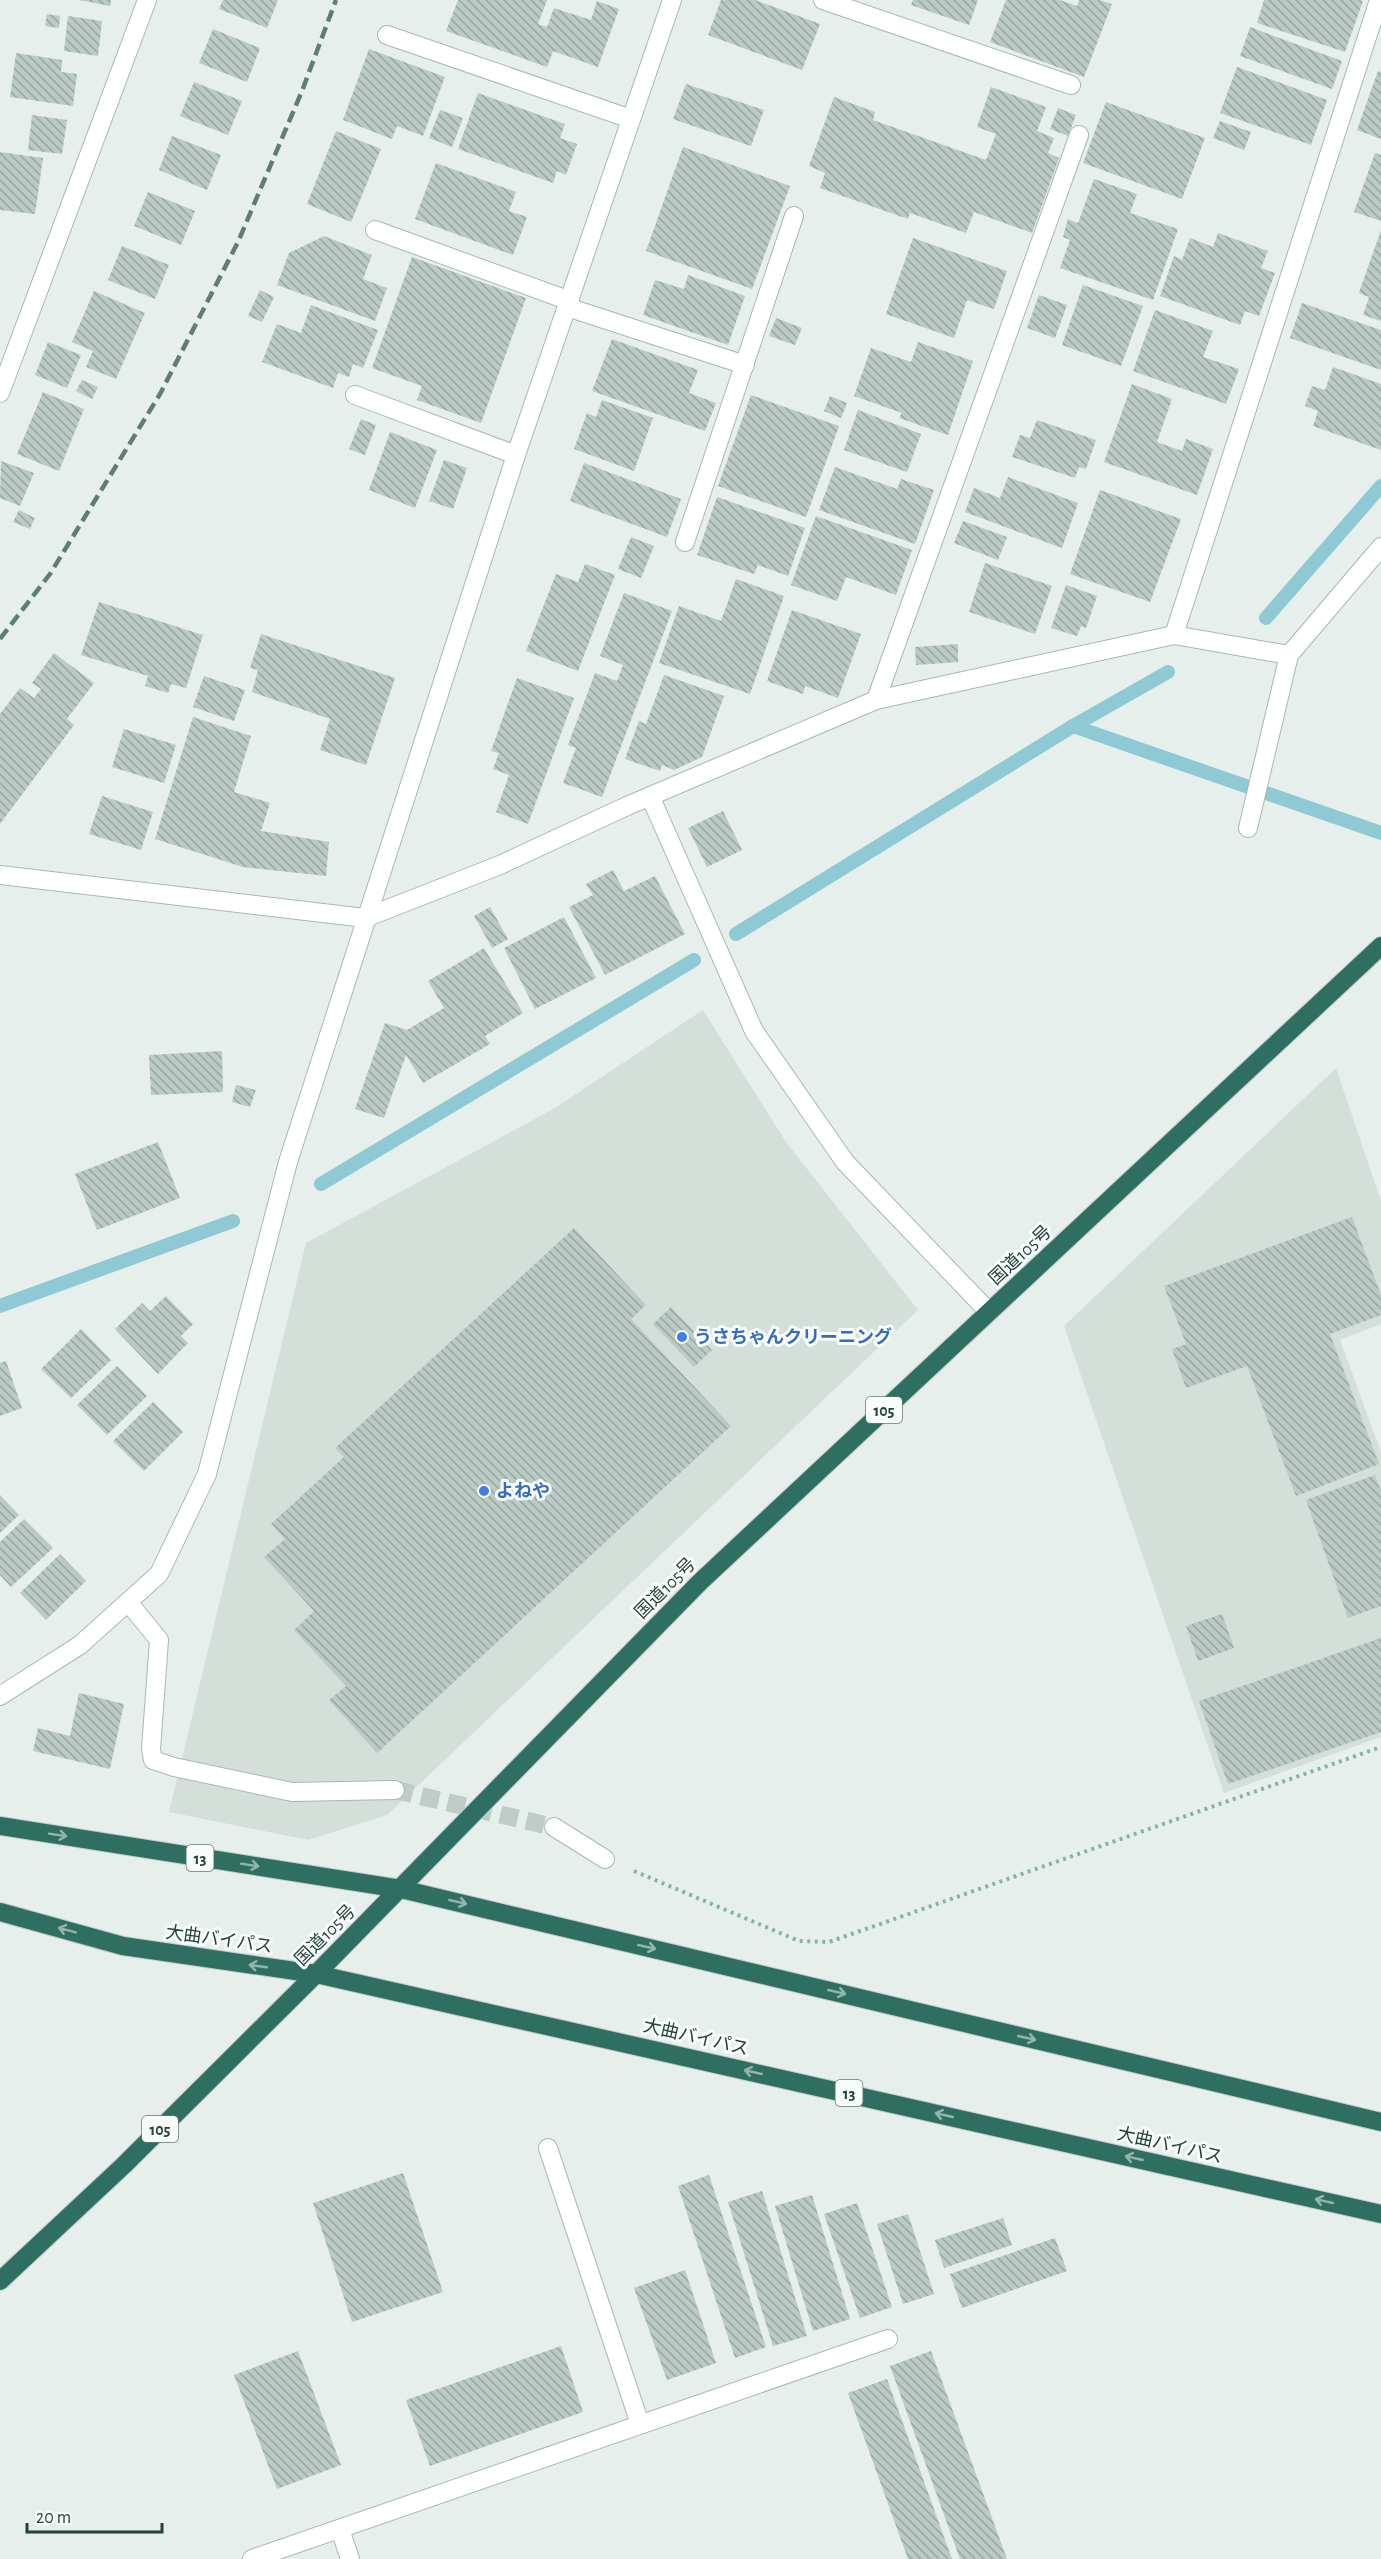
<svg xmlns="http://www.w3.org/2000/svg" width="1381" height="2559" font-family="'Alegreya Sans','Noto Sans JP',sans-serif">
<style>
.built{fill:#d4dfda}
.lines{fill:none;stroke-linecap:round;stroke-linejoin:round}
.stream{stroke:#8ec9d4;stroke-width:14}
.building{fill:url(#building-back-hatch)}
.street-tunnel{stroke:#bfccc8;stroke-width:18;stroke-dasharray:18 9;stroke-linecap:butt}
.lane-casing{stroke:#a8b8b2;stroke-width:20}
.street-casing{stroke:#a8b8b2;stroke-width:20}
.secondary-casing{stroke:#a4bbb3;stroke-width:20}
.highway-casing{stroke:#c2cac8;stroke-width:20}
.path{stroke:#86b3a5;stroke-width:4;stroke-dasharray:3 4.5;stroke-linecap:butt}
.lane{stroke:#fff;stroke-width:18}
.street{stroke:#fff;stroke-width:18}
.secondary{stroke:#fff;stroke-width:18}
.highway{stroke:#2f6f62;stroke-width:18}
.rail{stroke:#5f7d75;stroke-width:4.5;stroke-dasharray:12 6;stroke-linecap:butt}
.oneway{stroke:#93b5ae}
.shop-dot{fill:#3f7fe0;stroke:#f7fbf9;stroke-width:2}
.labels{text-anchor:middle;stroke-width:6;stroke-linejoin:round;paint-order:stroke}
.shield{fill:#f7fbf9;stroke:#637a73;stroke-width:1.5}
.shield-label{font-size:16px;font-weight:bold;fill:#24423a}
.street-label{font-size:18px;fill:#24423a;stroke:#f7fbf9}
.shop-label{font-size:18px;font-weight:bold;fill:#366cbe;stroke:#f7fbf9;text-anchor:start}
</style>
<defs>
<pattern id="building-back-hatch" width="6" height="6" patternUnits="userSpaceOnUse" patternTransform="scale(1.5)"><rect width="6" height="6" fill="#bbcac4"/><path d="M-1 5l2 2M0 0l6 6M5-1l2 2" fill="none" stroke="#98a6a0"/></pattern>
</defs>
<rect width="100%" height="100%" fill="#e6efeb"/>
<g class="built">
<polygon points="703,1010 786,1142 918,1310 387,1815 308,1840 169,1812 306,1243 555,1108"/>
<polygon points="1336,1068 1381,1201 1381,1324 1340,1340 1381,1452 1381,1737 1224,1793 1064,1326"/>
</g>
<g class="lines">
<g class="stream">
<polyline points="1266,618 1381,486"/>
<polyline points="1073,726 1381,833"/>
<polyline points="736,934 1073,726 1168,672"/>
<polyline points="321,1184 694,960"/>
<polyline points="0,1306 233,1221"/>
</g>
</g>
<g class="building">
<polygon points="79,0 111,0 110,6"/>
<polygon points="223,0 278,0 267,28 219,9"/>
<polygon points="458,0 547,0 538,24 547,27 554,8 591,20 597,1 619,9 598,67 553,51 547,67 446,31"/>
<polygon points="721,0 755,0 820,24 802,70 708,35"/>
<polygon points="913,0 978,0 969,25 911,5"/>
<polygon points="1006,0 1060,0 1077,6 1079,0 1100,0 1112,4 1084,77 990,42"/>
<polygon points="1264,0 1360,0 1363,1 1345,52 1257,23"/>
<polygon points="47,14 60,16 59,28 45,26"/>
<polygon points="68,16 102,21 98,56 64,51"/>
<polygon points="1250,27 1342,61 1332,89 1240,56"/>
<polygon points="213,29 260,48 247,82 199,63"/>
<polygon points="369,49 445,77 423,136 397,126 392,139 343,120"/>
<polygon points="16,53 62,60 61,72 77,74 73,106 10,97"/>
<polygon points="1237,67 1327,100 1311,145 1220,113"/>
<polygon points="1378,71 1381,72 1381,139 1357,130"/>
<polygon points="194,82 242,101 228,135 180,116"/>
<polygon points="686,84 764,110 751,146 673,119"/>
<polygon points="991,87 1046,107 1037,131 1054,138 1048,153 1059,158 1032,233 974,212 966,233 910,213 908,219 820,188 825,173 809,166 834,97 875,112 873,120 986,160 996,134 977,127"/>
<polygon points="478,93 565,124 560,138 577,144 566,175 557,171 553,183 458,149"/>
<polygon points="1106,102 1205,138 1182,199 1083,163"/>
<polygon points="1058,108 1076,115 1068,136 1050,129"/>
<polygon points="440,110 463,118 452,147 429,138"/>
<polygon points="32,115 67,120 62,154 28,150"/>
<polygon points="1220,121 1251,132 1244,150 1213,138"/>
<polygon points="336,131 381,149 351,222 307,204"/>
<polygon points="172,136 221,155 207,190 159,170"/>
<polygon points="683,147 790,186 752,289 646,251"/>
<polygon points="0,152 43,158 35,214 0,210"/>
<polygon points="1375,153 1381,155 1381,221 1354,212"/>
<polygon points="436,163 516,192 509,211 527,217 513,255 415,219"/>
<polygon points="1094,179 1137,194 1130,213 1178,229 1153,300 1060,268 1070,240 1063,237 1068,219 1078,223"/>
<polygon points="148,192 195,211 181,245 134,226"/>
<polygon points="1381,230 1381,321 1363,315 1369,297 1359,293"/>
<polygon points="1218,233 1268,251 1261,268 1275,273 1259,316 1245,311 1240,325 1160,296 1174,256 1182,260 1190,238 1213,247"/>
<polygon points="324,236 372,255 363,279 387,288 375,321 277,285 289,253"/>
<polygon points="913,238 1007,271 994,309 967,300 954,338 886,314"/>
<polygon points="122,246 169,265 155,299 108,280"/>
<polygon points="412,257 526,298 481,423 417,400 422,386 372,368"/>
<polygon points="688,275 745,296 728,345 643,315 655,280 684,289"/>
<polygon points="1083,285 1143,306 1121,366 1062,345"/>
<polygon points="260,290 274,297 262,322 248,316"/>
<polygon points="94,291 145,313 116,379 86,367 93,351 72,342"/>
<polygon points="1039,295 1067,305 1055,338 1027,328"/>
<polygon points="1302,303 1381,330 1381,370 1290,338"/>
<polygon points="311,305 378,330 363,368 353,364 349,377 338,373 333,388 262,362 277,324 301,333"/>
<polygon points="1155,310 1213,331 1203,357 1239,369 1226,404 1133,371"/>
<polygon points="776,318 802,328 795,345 769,336"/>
<polygon points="612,339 698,370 689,393 716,403 705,431 592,391"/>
<polygon points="48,342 81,355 67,388 35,375"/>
<polygon points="918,342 973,361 948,435 899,418 902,413 854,396 871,348 911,362"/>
<polygon points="1333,367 1381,384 1381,450 1313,426 1318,411 1305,406 1312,386 1325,390"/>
<polygon points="82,380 98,387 92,399 76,391"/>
<polygon points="1132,384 1172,399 1157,442 1182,451 1186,439 1213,449 1197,495 1104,462"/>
<polygon points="43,392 84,409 59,471 17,454"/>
<polygon points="751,395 839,426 806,517 718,486"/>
<polygon points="830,396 847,403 841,418 824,411"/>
<polygon points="602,400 653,418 634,471 574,449 587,413 596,417"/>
<polygon points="858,410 921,434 907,472 844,450"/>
<polygon points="361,419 376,425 365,455 349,449"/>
<polygon points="1037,420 1096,440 1086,469 1079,467 1075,478 1012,457 1020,435 1030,438"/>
<polygon points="390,432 437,450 415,508 369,490"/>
<polygon points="444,460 467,468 453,509 429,501"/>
<polygon points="1,461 34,473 20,506 0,498"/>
<polygon points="584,463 681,499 667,537 570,501"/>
<polygon points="835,467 897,489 901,479 934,490 915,544 819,510"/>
<polygon points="1008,477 1078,503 1062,548 965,512 974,488 1000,498"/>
<polygon points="1100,490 1181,519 1150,602 1070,574"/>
<polygon points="717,497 805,528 788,576 758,565 754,574 697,555"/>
<polygon points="19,510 35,518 30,529 13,522"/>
<polygon points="816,516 912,550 896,595 846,577 837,601 791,585"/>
<polygon points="963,521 1007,537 998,560 954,543"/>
<polygon points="631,537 654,546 641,578 618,569"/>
<polygon points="985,563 1052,586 1035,634 969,612"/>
<polygon points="585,564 615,575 578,671 526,651 556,574 578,582"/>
<polygon points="736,579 784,596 750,694 659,663 679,606 721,621"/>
<polygon points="1066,585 1097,596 1086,628 1081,626 1077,636 1051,628"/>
<polygon points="624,593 672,611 602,797 563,783 576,748 568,745 595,673 617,681 623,665 600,656"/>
<polygon points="99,602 203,635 186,688 171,684 168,693 145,686 148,676 81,655"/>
<polygon points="792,610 861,634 838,698 805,686 803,694 767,681"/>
<polygon points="261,634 395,678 366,765 320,750 330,719 252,692 258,670 250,668"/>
<polygon points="958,644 958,662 916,665 915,647"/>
<polygon points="54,653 94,683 67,719 74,725 0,824 0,714 20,688 34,698 41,689 32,683"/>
<polygon points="664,675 724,696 702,757 674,770 662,765 660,771 625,759 639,721 646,724"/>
<polygon points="204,676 245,690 234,721 193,707"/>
<polygon points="517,678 574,698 528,824 496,812 509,775 493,769 499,753 491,751"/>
<polygon points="193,717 251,736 234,792 270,803 261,831 329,842 326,876 243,867 155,839"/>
<polygon points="124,729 176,745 164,783 112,767"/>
<polygon points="102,796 153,812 141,850 89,834"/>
<polygon points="723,811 742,850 707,867 688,828"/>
<polygon points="613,870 624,891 655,876 685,934 605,975 569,907 593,895 586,884"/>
<polygon points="490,907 508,939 492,948 474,916"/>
<polygon points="564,917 596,978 535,1009 504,948"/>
<polygon points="484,948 523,1013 485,1036 490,1044 423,1083 406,1055 384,1118 355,1109 385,1023 407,1030 444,1008 428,981"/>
<polygon points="222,1051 223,1092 151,1095 149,1055"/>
<polygon points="236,1085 256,1090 250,1107 232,1102"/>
<polygon points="158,1142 180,1198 97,1230 75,1174"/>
<polygon points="1352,1217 1381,1295 1381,1315 1330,1334 1379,1464 1296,1496 1247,1366 1186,1388 1172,1349 1186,1344 1164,1286"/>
<polygon points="574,1228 646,1305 631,1319 731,1426 377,1753 329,1700 346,1686 294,1630 314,1611 264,1557 285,1539 271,1524 344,1457 335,1448"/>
<polygon points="166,1296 193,1324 181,1336 188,1343 158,1374 115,1329 142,1303 150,1311"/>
<polygon points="671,1307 712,1350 694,1367 653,1324"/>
<polygon points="81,1329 111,1360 71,1398 41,1369"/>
<polygon points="6,1361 22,1408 0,1416 0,1363"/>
<polygon points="117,1366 147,1396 107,1435 77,1405"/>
<polygon points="153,1402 183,1432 144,1471 113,1441"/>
<polygon points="1375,1475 1381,1491 1381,1606 1348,1618 1306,1500"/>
<polygon points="0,1495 19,1515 0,1533"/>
<polygon points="24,1519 53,1548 11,1587 0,1575 0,1542"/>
<polygon points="60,1554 86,1581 46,1620 20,1593"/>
<polygon points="1222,1614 1234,1648 1198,1661 1186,1626"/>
<polygon points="1381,1638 1381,1732 1228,1784 1199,1701"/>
<polygon points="79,1693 124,1704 110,1769 33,1751 38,1728 70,1736"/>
<polygon points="403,2173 443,2292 352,2322 313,2203"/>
<polygon points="709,2175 766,2347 735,2358 678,2186"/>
<polygon points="762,2191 807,2336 773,2346 728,2202"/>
<polygon points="812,2195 850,2319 813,2331 775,2206"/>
<polygon points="857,2203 892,2307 860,2318 824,2214"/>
<polygon points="908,2214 934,2294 903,2304 877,2224"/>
<polygon points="1003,2218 1012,2245 944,2268 935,2240"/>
<polygon points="1055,2238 1067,2271 962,2308 950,2274"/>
<polygon points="685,2270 716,2363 667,2380 634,2288"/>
<polygon points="561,2346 583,2412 430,2466 406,2400"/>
<polygon points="298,2351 341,2465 277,2489 234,2375"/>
<polygon points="931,2351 1007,2559 960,2559 890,2366"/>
<polygon points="887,2379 952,2559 908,2559 848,2393"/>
</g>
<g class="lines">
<polyline class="street-tunnel" points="395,1790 554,1827"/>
<g class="lane-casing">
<polyline id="lane" points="1248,828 1289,655"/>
</g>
<g class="street-casing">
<g id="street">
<polyline points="823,0 1071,85"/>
<polyline points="387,35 631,119"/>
<polyline points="375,230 570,301"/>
<polyline points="567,307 745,365"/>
<polyline points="0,393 147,0"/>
<polyline points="355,395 516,455"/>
<polyline points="685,542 794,216"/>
<polyline points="1174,635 1379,0"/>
<polyline points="876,700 1079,135"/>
<polyline points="650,796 754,1031 845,1162 989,1312"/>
<polyline points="0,875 365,918 500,865 627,806 876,700 1174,635 1289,655 1381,547"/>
<polyline points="128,1602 159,1640 151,1749 153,1760 174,1767 292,1792 395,1790"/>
<polyline points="554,1827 605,1859"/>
<polyline points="548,2148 640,2424"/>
<polyline points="340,2529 350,2559"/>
<polyline points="252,2559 888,2339"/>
</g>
</g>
<g class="secondary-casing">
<polyline id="secondary" points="0,1696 80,1645 159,1574 207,1474 288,1162 516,455 672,0"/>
</g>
<g class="highway-casing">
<g id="highway">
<polyline points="0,1826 401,1889 1381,2122"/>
<polyline points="0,1912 123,1946 316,1974 1381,2214"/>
<polyline points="0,2281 124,2165 316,1974 700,1582 1381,946"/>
</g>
</g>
<polyline class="path" points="634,1871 799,1941 829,1942 1381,1747"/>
<use href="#lane" class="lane"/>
<use href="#street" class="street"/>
<use href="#secondary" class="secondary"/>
<use href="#highway" class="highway"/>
<polyline class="rail" points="0,639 50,574 160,394 238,242 302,91 336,0"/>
</g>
<defs><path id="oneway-shaft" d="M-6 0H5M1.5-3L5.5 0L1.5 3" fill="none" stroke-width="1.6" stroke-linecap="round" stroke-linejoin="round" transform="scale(1.5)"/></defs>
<g class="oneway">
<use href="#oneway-shaft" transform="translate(58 1835) rotate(9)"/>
<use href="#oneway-shaft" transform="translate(250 1865) rotate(9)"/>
<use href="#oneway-shaft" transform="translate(458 1902) rotate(13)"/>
<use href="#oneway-shaft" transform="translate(67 1930) rotate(-165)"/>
<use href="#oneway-shaft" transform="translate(647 1947) rotate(13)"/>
<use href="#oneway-shaft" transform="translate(258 1966) rotate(-172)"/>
<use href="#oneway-shaft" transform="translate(837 1992) rotate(13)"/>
<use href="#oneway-shaft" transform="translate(1027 2038) rotate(13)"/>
<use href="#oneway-shaft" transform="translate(753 2072) rotate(-167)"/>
<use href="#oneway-shaft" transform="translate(944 2115) rotate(-167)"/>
<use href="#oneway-shaft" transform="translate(1134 2158) rotate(-167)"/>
<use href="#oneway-shaft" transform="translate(1324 2201) rotate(-167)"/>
</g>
<g class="shop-dot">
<circle cx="682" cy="1337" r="6"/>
<circle cx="484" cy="1491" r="6"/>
</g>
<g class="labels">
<g class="shield">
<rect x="866" y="1397" width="36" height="26" rx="4.5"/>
<rect x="186.5" y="1845" width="27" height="26" rx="4.5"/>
<rect x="835.5" y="2080" width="27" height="26" rx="4.5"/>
<rect x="142" y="2116" width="36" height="26" rx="4.5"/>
</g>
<g class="shield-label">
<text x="884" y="1416">105</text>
<text x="200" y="1864">13</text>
<text x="849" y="2099">13</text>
<text x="160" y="2135">105</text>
</g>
<g class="street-label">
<text transform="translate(1020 1255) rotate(-43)" y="6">国道105号</text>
<text transform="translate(665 1588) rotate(-45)" y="6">国道105号</text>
<text transform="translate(325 1935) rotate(-45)" y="6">国道105号</text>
<text transform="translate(219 1939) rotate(8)" y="6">大曲バイパス</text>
<text transform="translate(696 2037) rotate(13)" y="6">大曲バイパス</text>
<text transform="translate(1170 2145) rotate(13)" y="6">大曲バイパス</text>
</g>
<g class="shop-label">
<text x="694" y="1343">うさちゃんクリーニング</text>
<text x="496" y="1497">よねや</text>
</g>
</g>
<path d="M27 2523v9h135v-9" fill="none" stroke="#24423a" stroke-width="3"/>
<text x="36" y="2523" font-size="18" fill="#24423a" stroke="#f7fbf9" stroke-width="4.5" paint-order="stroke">20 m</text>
</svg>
